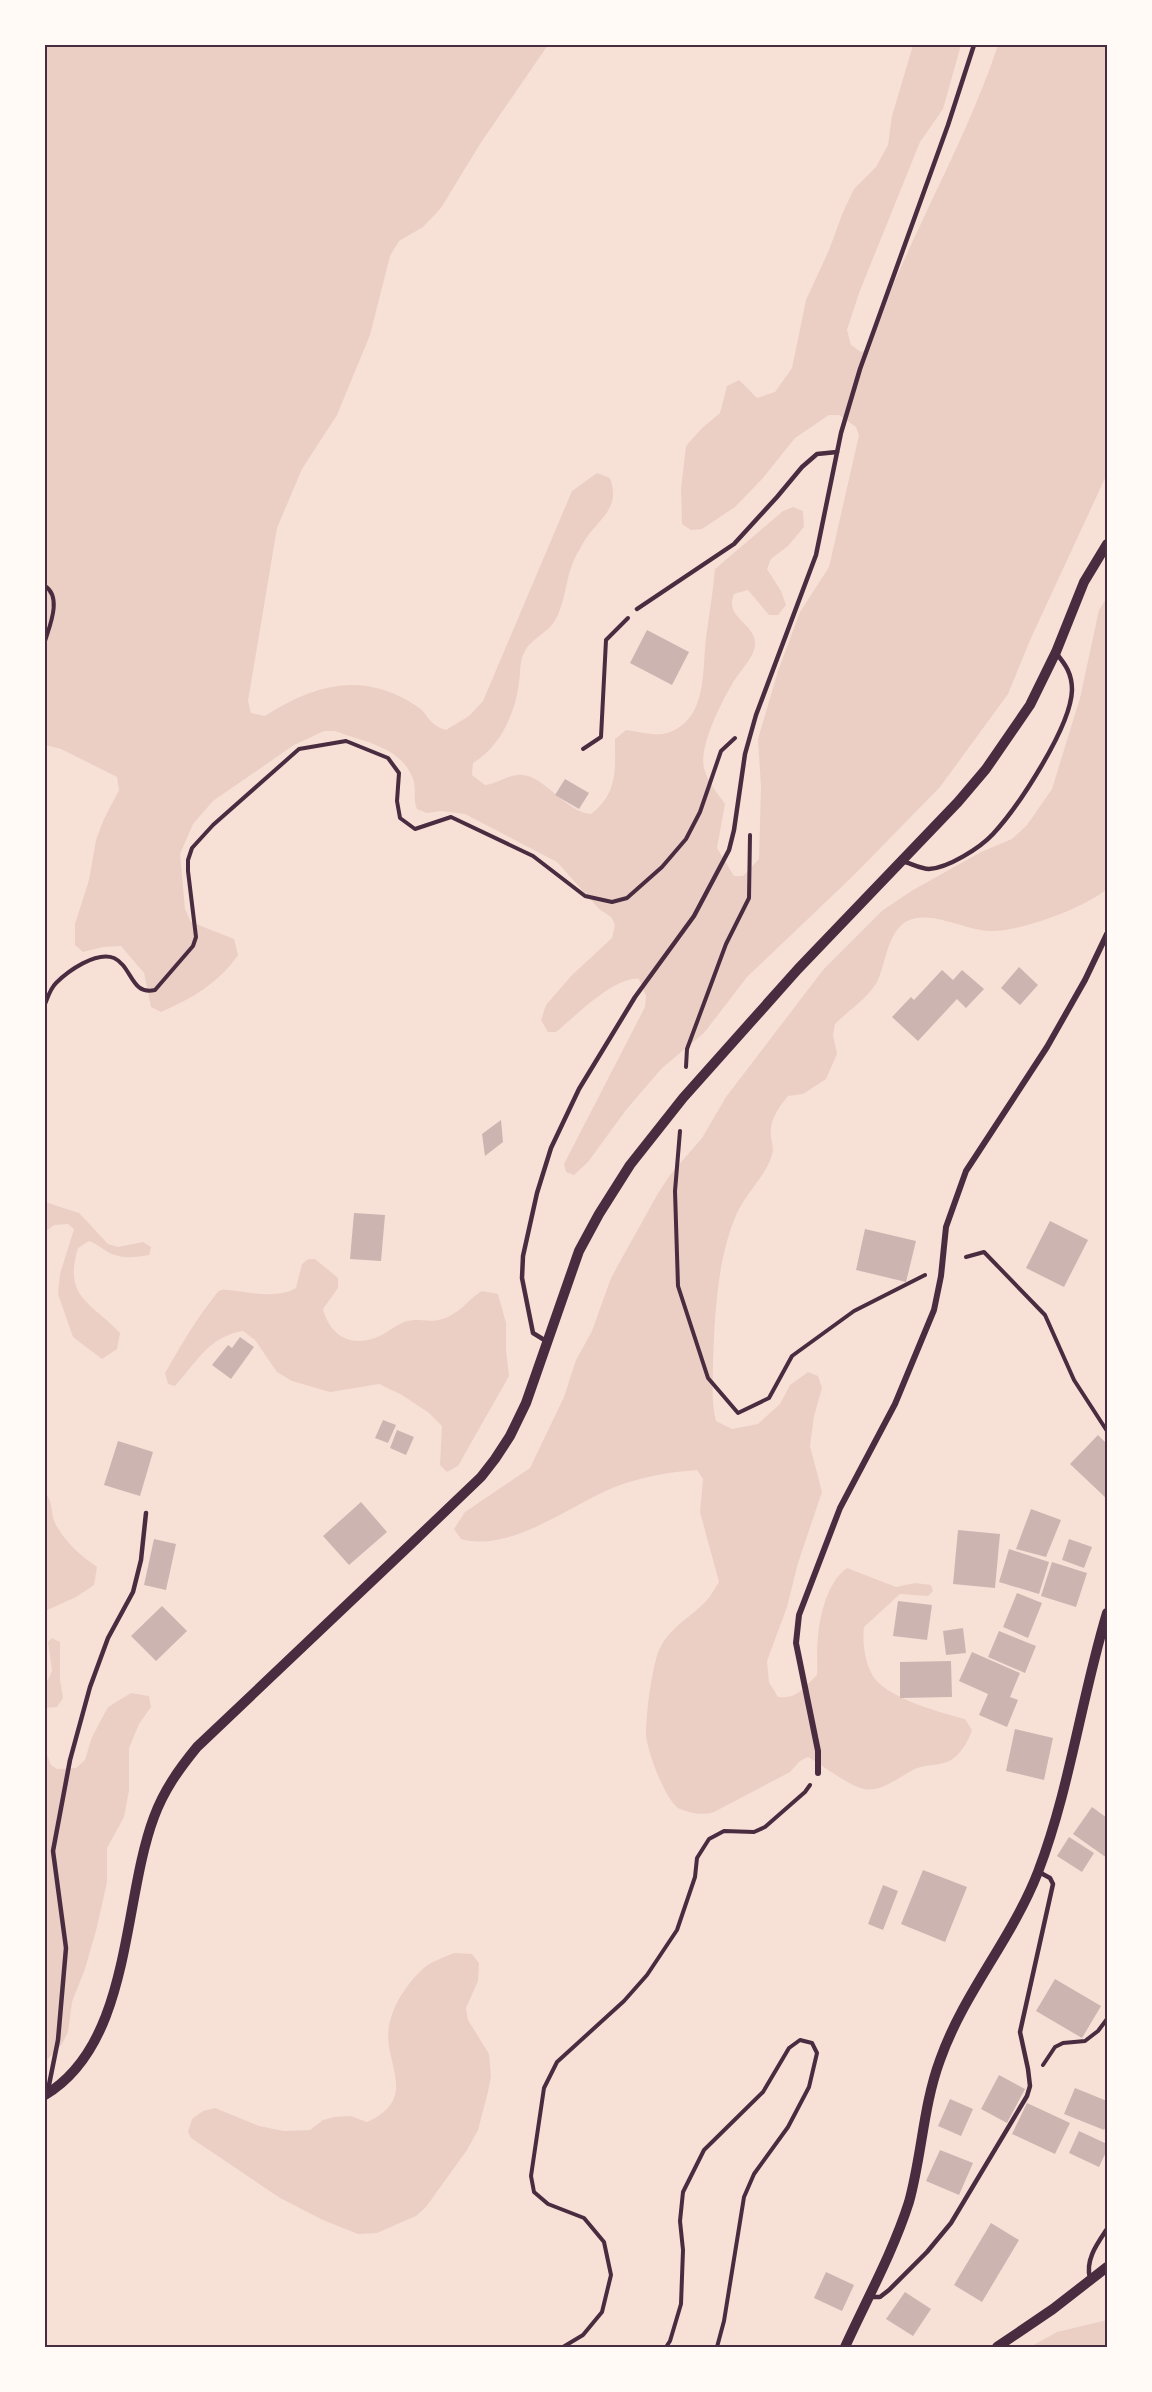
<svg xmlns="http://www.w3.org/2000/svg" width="1152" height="2392" font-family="'IBM Plex Sans',sans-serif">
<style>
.green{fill:#ebcfc5}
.building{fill:#ccb4b1}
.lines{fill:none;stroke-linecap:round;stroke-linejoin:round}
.path{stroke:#4a2c40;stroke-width:4}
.service{stroke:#4a2c40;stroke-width:4.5}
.minor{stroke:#4a2c40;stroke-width:6}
.tertiary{stroke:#4a2c40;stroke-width:10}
.neatline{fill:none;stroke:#4a2c40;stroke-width:2}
</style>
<rect width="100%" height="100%" fill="#f7e1d7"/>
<g class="green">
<path d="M 45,45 L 548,45 L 480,144 L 441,208 L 423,227 L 399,241 L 390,256 L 370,335 L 337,415 L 302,469 L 277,528 L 248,701 L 251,713 L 265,716 C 316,683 365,671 418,707 C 425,711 428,720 434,724 C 437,727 443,729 446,730 L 469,716 L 483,701 L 572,491 L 597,473 L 610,478 C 622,511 596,519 582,545 C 579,551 574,558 572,565 C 565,583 565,605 554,622 C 547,633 531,639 525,651 C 519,661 521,671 519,682 C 516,712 500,747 473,763 L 472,775 L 485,785 C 496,784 507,776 517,775 C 542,771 564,812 591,814 C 618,793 615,770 615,739 L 626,730 C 637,731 656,737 667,733 C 708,720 702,671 706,638 C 709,615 713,592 715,569 L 783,511 L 793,507 L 803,511 L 804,527 L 788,546 L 771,559 L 767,569 L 781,591 L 786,605 L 778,615 L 769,615 L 748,590 L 734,594 C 723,621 762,624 754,650 C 750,662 737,674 731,686 C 720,705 699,747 704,768 C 707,781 718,794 725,804 L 717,848 L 734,876 L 743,876 L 759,859 L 761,787 L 758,739 L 778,671 L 800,612 L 829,567 L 859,435 L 856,427 L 839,415 L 829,415 L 795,438 L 763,478 L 735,507 L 702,529 L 691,530 L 682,524 L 681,489 L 686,446 L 702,428 L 720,413 L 727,386 L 739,380 L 757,398 L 775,392 L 792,368 L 806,300 L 829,250 L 843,212 L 854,189 L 876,167 L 888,145 L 892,116 L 913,45 L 961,45 L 943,109 L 920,142 L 859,293 L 847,330 L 851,345 L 861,352 L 868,349 C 904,245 963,150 998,45 L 1107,45 L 1107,474 L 1031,638 L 1008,694 L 940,787 L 854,875 L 747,977 L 704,1033 L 662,1068 L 626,1110 L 588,1162 L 574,1175 L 566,1172 L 564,1164 L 645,1007 L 646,996 L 639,979 C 614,976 575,1017 556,1032 L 548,1032 L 541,1020 L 546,1005 L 572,975 L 612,938 L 615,925 L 611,917 L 599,909 L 557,862 L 465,814 L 441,811 L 427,813 L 417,809 C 413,800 416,791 414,782 C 404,747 364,742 335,731 L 324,731 L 294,745 L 213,801 L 193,824 L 180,854 L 185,909 L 191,922 L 234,939 L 238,955 C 219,983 191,999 161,1012 L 151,1007 L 144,973 L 121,946 L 103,947 L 83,952 L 75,945 L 75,924 L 89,880 L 96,840 L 104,819 L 119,790 L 117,777 L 61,749 L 45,745 Z"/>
<path d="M 1107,597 L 1107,889 C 1084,908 1022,931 992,931 C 965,931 931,909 907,921 C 887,932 886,964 877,982 C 867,999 849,1010 835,1024 L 833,1035 L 837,1054 L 826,1079 L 803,1094 L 788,1096 C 778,1109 769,1120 771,1137 C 772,1143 774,1149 772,1155 C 765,1177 747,1192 737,1213 C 717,1259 715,1313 713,1362 C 713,1382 711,1401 716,1421 L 732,1429 L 758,1424 L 780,1404 L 790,1385 L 808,1372 L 818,1376 L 822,1388 L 814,1416 L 810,1446 L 822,1492 L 798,1563 L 787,1607 L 767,1661 L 769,1682 L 778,1697 C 798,1699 803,1688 817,1675 C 818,1663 816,1650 818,1637 C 820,1614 828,1581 847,1568 L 896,1587 L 915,1583 L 931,1585 L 933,1591 L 928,1596 L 900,1594 L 864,1627 C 862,1642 865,1667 876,1680 C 894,1700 939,1712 965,1719 L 972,1730 C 969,1740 961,1754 951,1760 C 941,1766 926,1764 915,1769 C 900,1776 881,1793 864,1789 C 847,1785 824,1766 808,1757 L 800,1761 L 790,1772 L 714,1812 C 704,1816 688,1813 678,1808 C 665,1799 646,1749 646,1733 C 646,1714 652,1662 661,1646 C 672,1626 691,1617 706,1601 C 711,1596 715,1588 719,1582 L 700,1512 L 703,1479 L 697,1470 C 670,1472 640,1477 615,1487 C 570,1505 511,1553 461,1539 L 454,1529 L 465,1512 L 530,1468 L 564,1397 L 576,1360 L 592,1331 L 611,1278 L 657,1195 L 670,1175 L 702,1138 L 726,1097 L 823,970 L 883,910 L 913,890 L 981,852 L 1012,839 L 1027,825 L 1052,789 L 1080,698 L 1099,610 Z"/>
<path d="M 45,1202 L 79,1213 L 108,1244 L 118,1247 L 143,1242 L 151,1247 L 149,1255 C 138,1257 126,1259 115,1255 C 106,1253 99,1244 89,1241 L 78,1248 C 63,1298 91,1302 120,1333 L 117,1349 L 102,1359 L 73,1337 L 58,1294 L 60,1274 L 74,1229 L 68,1224 L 54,1225 L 45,1232 Z"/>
<path d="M 308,1259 L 315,1259 L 338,1278 L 338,1288 L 323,1309 C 330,1335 349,1347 375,1338 C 386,1334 394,1326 404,1322 C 421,1316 432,1327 453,1314 C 464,1308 471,1297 482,1291 L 498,1294 L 506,1323 L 506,1350 L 509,1376 L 458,1466 L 447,1472 L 440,1465 L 442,1426 L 429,1413 L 402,1395 L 379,1384 L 330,1392 L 292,1381 L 277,1372 L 255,1340 L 243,1331 C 208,1337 197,1362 175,1386 L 168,1384 L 165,1373 C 179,1349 193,1324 210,1302 C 213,1299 216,1293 219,1291 C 226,1285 271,1303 296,1288 L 302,1264 Z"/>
<path d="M 45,1493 C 54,1503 50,1514 56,1525 C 66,1543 80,1555 97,1567 L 94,1585 L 76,1597 L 45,1611 Z"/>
<polygon points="52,1638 60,1642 60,1680 63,1698 57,1707 45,1708 45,1681 48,1680 52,1671 48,1642"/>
<polygon points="131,1693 149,1696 151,1707 139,1724 129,1748 129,1790 124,1817 107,1848 107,1882 97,1927 85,1969 72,2002 68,2032 62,2044 45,2062 45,1750 51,1765 57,1769 76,1768 85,1760 92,1737 108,1707"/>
<path d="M 454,1953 L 472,1954 L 479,1963 L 478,1981 L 466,2008 L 468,2020 L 489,2054 L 491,2076 L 488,2092 L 478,2130 L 467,2150 L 426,2207 L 416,2216 L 377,2233 L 358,2234 L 323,2220 L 280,2198 L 191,2138 L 188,2132 L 192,2119 L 203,2111 L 215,2108 L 259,2126 L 284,2131 L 310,2130 L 323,2120 L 334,2117 L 351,2116 L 367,2122 C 423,2097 379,2060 390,2021 C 395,2001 409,1981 425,1967 C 433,1961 445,1957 454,1953 Z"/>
<polygon points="1107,2320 1107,2347 1030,2347 1057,2332"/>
</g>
<g class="building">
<polygon points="647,630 689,652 672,685 630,663"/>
<polygon points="565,779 589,793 579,809 555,795"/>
<polygon points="1019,967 1038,985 1020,1005 1001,988"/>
<polygon points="942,970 953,980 962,970 984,989 966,1008 957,999 918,1041 892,1017 911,997 914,1000"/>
<polygon points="501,1120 503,1142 485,1156 482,1134"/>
<polygon points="354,1213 385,1215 381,1261 350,1259"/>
<polygon points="1050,1221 1088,1240 1064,1287 1026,1268"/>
<polygon points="865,1229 916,1241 906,1282 856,1270"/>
<polygon points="240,1337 254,1347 231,1379 212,1365 228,1345 232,1348"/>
<polygon points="383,1420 396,1425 388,1443 375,1438"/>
<polygon points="397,1430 414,1437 406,1455 390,1448"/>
<polygon points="1098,1435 1107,1444 1107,1499 1070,1464"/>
<polygon points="118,1441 153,1452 140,1496 104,1485"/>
<polygon points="361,1502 387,1532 349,1565 323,1536"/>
<polygon points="1031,1509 1061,1520 1046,1557 1016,1549"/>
<polygon points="958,1530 1000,1534 995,1588 953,1584"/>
<polygon points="154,1539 176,1544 166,1590 144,1585"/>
<polygon points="1069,1539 1092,1547 1084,1568 1062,1560"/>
<polygon points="1009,1549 1049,1562 1039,1594 999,1582"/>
<polygon points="1052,1562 1087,1573 1076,1607 1041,1596"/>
<polygon points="1017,1593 1042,1603 1028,1638 1003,1627"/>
<polygon points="898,1601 932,1605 927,1640 893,1636"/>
<polygon points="162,1606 187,1631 156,1661 131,1636"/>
<polygon points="963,1628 966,1653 946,1655 943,1631"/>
<polygon points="999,1631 1036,1646 1025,1673 988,1657"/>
<polygon points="972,1652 1020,1673 1010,1697 1018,1700 1007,1727 979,1715 988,1694 959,1681"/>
<polygon points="951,1661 952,1697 900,1698 900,1662"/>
<polygon points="1015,1729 1053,1738 1044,1780 1006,1771"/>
<polygon points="1092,1807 1107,1818 1107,1858 1073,1834"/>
<polygon points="1069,1837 1094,1853 1082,1872 1057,1856"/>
<polygon points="923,1870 967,1887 945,1942 901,1924"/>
<polygon points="883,1885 898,1891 883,1930 868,1924"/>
<polygon points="1055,1979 1101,2006 1082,2038 1036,2011"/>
<polygon points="999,2075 1025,2089 1007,2123 981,2109"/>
<polygon points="1075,2088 1107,2101 1107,2124 1104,2130 1064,2114"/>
<polygon points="950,2099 973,2109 961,2136 938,2126"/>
<polygon points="1027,2103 1070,2123 1055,2154 1012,2134"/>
<polygon points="1079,2131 1107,2144 1107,2150 1099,2167 1069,2153"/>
<polygon points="940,2150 973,2163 959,2195 926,2181"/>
<polygon points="991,2223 1019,2240 982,2302 954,2285"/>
<polygon points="826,2272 854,2285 842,2311 814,2298"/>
<polygon points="905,2292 931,2309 913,2336 886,2319"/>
</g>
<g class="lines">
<g class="path">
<path d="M 45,586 C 62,597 50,625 45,641"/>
<polyline points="583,749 601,737 606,640 628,618"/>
<path d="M 45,1004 C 48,997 50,989 56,983 C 68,971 96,951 114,958 C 132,966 131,996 155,990 L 193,946 L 196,937 L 188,871 L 188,860 L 192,848 L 213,825 L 299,749 L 346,741 L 388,758 L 399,773 L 397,801 L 400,818 L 415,829 L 451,817 L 533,856 L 585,896 L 612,902 L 627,898 L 662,867 L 686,839 L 700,812 L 721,751 L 735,738"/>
<polyline points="686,1067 687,1049 726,944 749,898 750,835"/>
<polyline points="680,1131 675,1191 678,1286 708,1378 738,1413 769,1398 792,1356 854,1311 925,1275"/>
<polyline points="966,1257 984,1252 1045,1315 1074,1380 1107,1431"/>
<polyline points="1043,2065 1055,2047 1063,2043 1085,2041 1098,2031 1107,2019"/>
<polyline points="563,2347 583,2335 602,2312 611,2275 604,2242 584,2218 548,2204 534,2192 531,2176 544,2088 557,2062 624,2001 647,1975 677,1930 695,1877 697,1858 709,1839 724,1831 754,1832 765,1827 805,1792 810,1785"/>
<polyline points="666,2347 670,2341 681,2304 683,2250 680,2221 683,2192 704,2150 763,2092 789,2048 800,2040 812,2043 817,2053 809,2087 788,2127 754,2174 744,2197 724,2321 717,2347"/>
</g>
<g class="service">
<polyline points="637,609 734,544 777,497 802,467 817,454 837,452"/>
<path d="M 902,861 C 910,863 921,869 929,869 C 948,868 980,848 993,834 C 1018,807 1071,727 1072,690 C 1072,674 1066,665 1056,653"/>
<polyline points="546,1341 533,1333 522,1278 523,1256 537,1193 551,1148 579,1089 635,997 694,916 729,850 734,830 745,754 756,715 816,555 841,433 860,369 948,125 974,45"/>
<polyline points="48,2090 58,2040 66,1948 53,1851 70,1760 90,1687 108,1638 133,1592 141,1560 146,1513"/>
<path d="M 1090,2278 C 1085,2260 1097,2244 1107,2229"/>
<polyline points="871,2297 880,2297 889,2290 927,2252 951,2223 1027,2096 1030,2086 1028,2069 1020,2032 1053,1884 1050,1878 1039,1872"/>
</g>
<polyline class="minor" points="818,1773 818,1751 796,1643 799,1615 840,1508 895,1404 934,1310 941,1276 946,1227 966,1171 1047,1047 1085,980 1107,934"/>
<g class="tertiary">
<path d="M 45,2095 C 132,2043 122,1902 154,1817 C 164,1790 179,1769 197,1747 L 412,1543 L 481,1477 L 495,1459 L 510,1436 L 526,1403 L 579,1251 L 599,1214 L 630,1165 L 683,1098 L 798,969 L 958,802 L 986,769 L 1030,705 L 1056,652 L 1084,582 L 1107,544"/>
<path d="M 845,2347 C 867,2299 893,2252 909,2202 C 922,2155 923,2106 940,2060 C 964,1992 1012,1939 1038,1872 C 1070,1788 1081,1699 1107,1613"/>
<polyline points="997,2347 1053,2309 1107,2267"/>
</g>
</g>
<rect width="1152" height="2392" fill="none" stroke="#fffaf5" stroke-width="93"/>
<rect x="46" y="46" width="1060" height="2300" class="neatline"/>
</svg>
